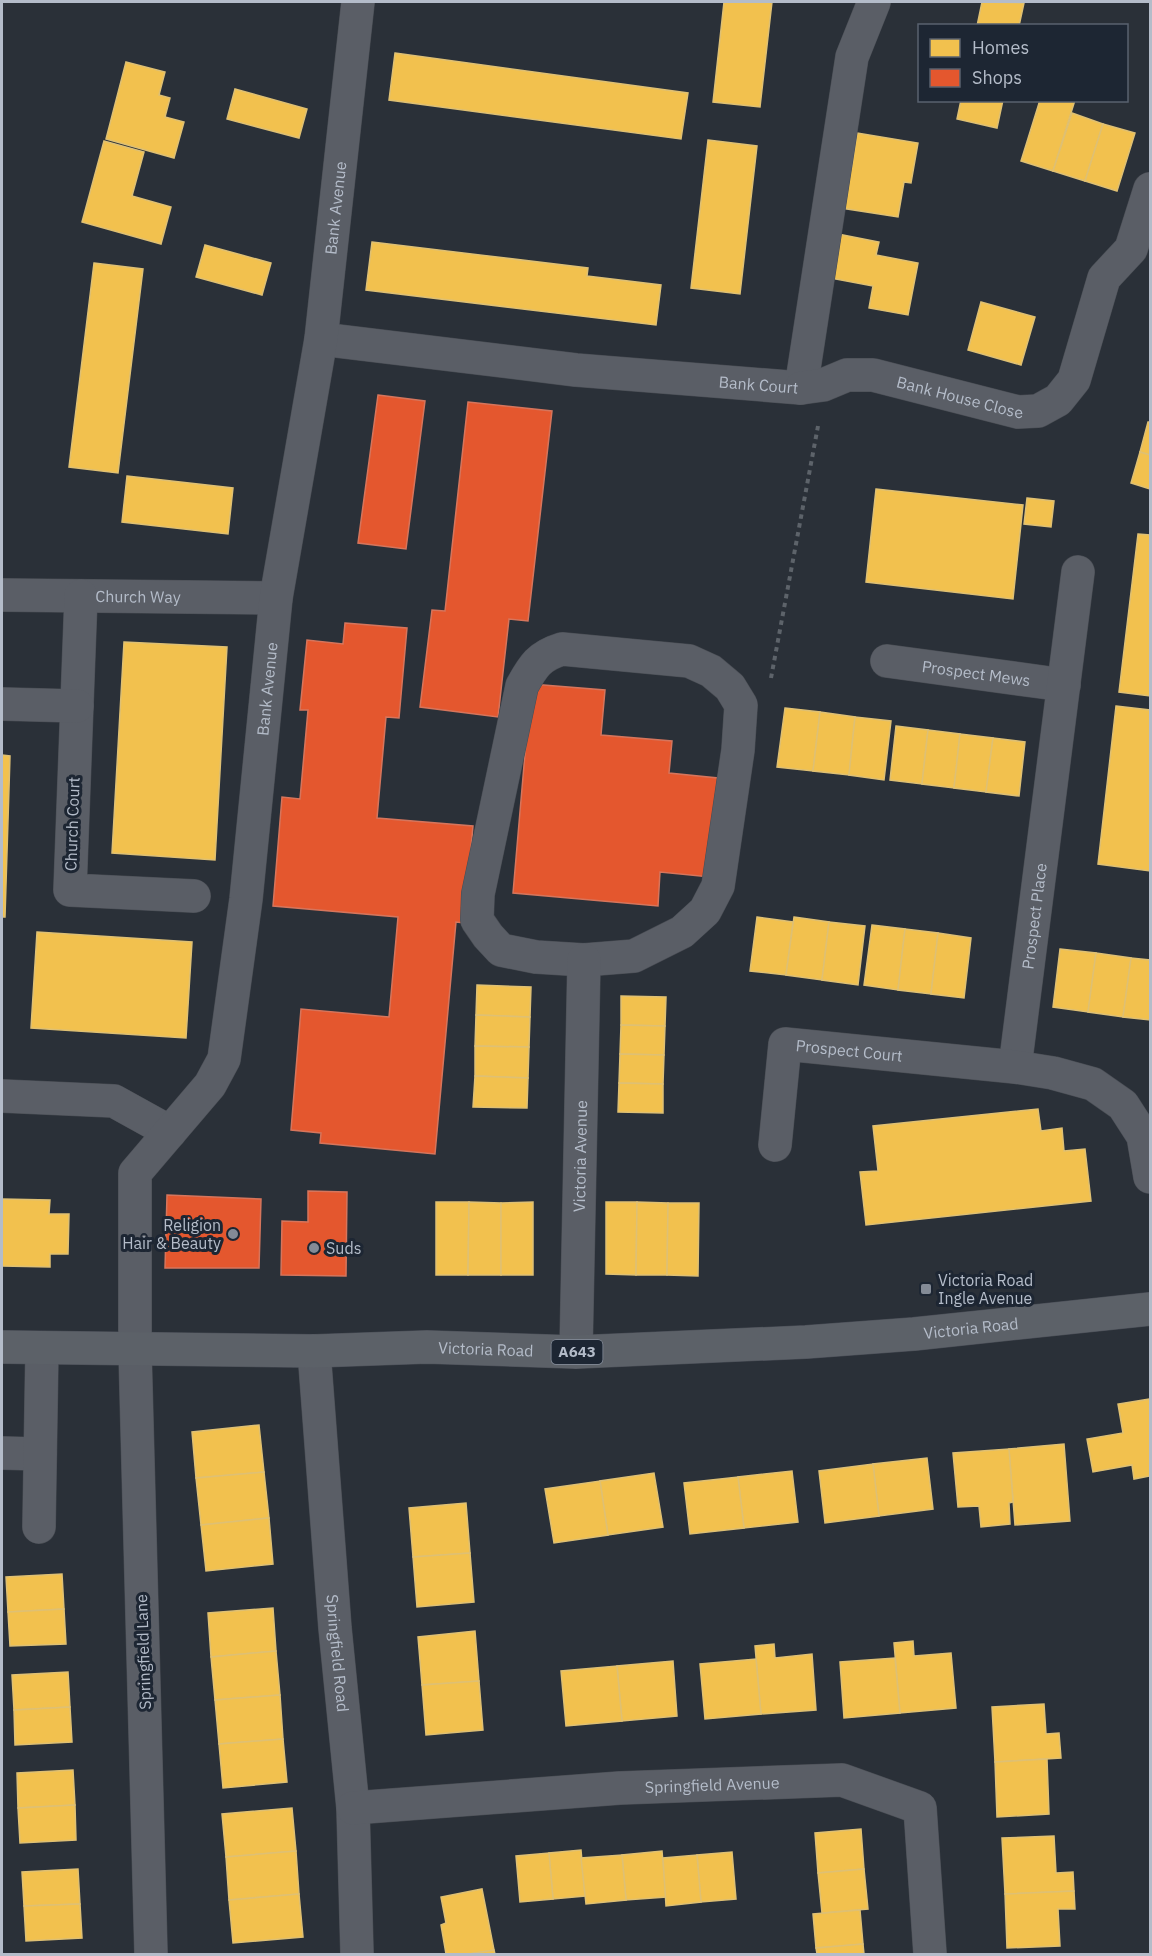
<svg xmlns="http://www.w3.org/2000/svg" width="1152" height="1956" font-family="'IBM Plex Sans',sans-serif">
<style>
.homes{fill:#f2c14e;stroke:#dfc073;stroke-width:1.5}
.shops{fill:#e4572e;stroke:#d6755c;stroke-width:1.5}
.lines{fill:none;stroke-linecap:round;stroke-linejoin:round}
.minor-casing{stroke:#484c53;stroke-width:34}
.major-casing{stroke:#484c55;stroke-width:34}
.path{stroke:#5d636a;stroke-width:4;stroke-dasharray:4.5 4.5;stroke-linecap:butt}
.minor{stroke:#5a5e66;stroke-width:33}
.major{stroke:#5c6168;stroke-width:33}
.poi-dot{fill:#848b96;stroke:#1d2633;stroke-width:2}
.labels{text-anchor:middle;stroke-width:6;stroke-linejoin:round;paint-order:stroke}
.shield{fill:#1d2633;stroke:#878f9c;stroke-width:1.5}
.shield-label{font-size:15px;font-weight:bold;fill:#b4bcc9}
.street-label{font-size:16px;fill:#b4bcc9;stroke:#1d2633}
.poi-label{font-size:16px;fill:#b4bcc9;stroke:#1d2633;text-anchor:start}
</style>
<rect width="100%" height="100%" fill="#2a3038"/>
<g class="homes">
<polygon points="724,2 772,2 760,107 713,102"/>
<polygon points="982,2 1024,3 1019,26 977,26"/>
<polygon points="395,53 688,93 681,139 389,100"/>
<polygon points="126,62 165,72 159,95 170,98 165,117 184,122 174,158 106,139"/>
<polygon points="235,89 307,109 299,138 227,119"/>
<polygon points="961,100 1003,100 997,128 957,119"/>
<polygon points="1040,100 1075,100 1053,171 1021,161"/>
<polygon points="1072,113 1103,124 1085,181 1053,171"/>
<polygon points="1103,124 1135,133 1117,191 1085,181"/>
<polygon points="857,133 918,143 911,183 904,182 898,217 841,208 847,167 852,167"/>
<polygon points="708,140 757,146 740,294 691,288"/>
<polygon points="104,141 144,152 132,196 171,207 161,244 82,222"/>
<polygon points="838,234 879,242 876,255 918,263 908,315 869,308 873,286 830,278"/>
<polygon points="372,242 588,268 587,276 661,285 656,325 366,290"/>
<polygon points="205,245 271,263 262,295 196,277"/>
<polygon points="94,263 143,269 118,473 69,467"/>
<polygon points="981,302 1035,317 1021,365 968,350"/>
<polygon points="1148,422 1150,422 1150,455 1140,452"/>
<polygon points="1140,452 1150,455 1150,489 1131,483"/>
<polygon points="127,476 233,488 228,534 122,522"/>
<polygon points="876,489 1023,505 1013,599 866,582"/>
<polygon points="1027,498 1054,501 1051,527 1024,524"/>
<polygon points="1138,534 1150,535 1150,696 1119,692"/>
<polygon points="124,642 227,647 215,860 112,853"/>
<polygon points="1116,706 1150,710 1150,871 1098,864"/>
<polygon points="785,708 820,712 813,771 777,767"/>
<polygon points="820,712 855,717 849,775 813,771"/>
<polygon points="855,717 891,721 884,780 849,775"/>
<polygon points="896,726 928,730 922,784 890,780"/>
<polygon points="928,730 960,734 954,788 922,784"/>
<polygon points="960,734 993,738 986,792 954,788"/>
<polygon points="993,738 1025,742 1019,796 986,792"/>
<polygon points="2,755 10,756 5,917 2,917"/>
<polygon points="757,917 793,922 786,975 750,971"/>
<polygon points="794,917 829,922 822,980 786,975"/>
<polygon points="829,922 865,926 858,985 822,980"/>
<polygon points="872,925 905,929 898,990 864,985"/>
<polygon points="905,929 938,933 931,994 898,990"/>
<polygon points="37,932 192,942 186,1038 31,1028"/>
<polygon points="938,933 971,938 964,998 931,994"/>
<polygon points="1060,949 1096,953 1088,1012 1053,1007"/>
<polygon points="1096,953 1131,958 1123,1017 1088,1012"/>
<polygon points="1131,958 1150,960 1150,1020 1123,1017"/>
<polygon points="477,985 531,987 530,1017 476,1015"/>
<polygon points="621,996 666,997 665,1026 621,1025"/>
<polygon points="476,1015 530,1017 529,1047 475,1046"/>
<polygon points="621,1025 665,1026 664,1055 620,1054"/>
<polygon points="475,1046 529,1047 528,1078 475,1076"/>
<polygon points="620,1054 664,1055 663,1084 619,1083"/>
<polygon points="475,1076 528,1078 527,1108 473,1107"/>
<polygon points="619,1083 663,1084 663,1113 618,1112"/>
<polygon points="1038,1109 1041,1131 1062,1128 1064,1151 1085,1149 1091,1201 866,1225 860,1172 878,1171 873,1126"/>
<polygon points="2,1199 50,1200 49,1214 69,1214 68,1254 50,1254 50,1267 2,1266"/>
<polygon points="436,1202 469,1202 468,1275 436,1275"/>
<polygon points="469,1202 501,1203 501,1275 468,1275"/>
<polygon points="533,1202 533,1275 501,1275 501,1203"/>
<polygon points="606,1202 637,1202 636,1275 606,1274"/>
<polygon points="637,1202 668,1203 667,1275 636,1275"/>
<polygon points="668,1203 699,1203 698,1276 667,1275"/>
<polygon points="1150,1399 1150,1476 1134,1479 1132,1465 1093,1472 1087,1439 1123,1433 1118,1404"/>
<polygon points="259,1425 264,1472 196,1478 192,1432"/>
<polygon points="1064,1444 1070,1521 1015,1525 1009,1449"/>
<polygon points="1009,1449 1013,1502 1009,1503 1010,1524 981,1527 979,1506 958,1507 953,1453"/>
<polygon points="927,1458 933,1509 879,1516 873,1464"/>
<polygon points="873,1464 879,1516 825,1523 819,1471"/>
<polygon points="792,1471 798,1522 744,1528 738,1477"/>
<polygon points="264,1472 269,1518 201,1525 196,1478"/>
<polygon points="654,1473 663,1527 608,1535 600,1481"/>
<polygon points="738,1477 744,1528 690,1534 684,1483"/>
<polygon points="600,1481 608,1535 554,1543 545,1489"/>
<polygon points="466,1503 470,1553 413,1557 409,1508"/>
<polygon points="269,1518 273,1564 206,1571 201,1525"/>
<polygon points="470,1553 474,1602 417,1607 413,1557"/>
<polygon points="62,1574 64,1609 8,1612 6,1577"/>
<polygon points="273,1608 276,1651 211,1657 208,1613"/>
<polygon points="64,1609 66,1644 10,1646 8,1612"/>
<polygon points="475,1631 479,1681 422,1685 418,1637"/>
<polygon points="913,1641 914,1656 951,1653 956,1708 900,1713 894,1643"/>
<polygon points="774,1644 775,1658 812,1654 816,1710 761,1714 755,1646"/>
<polygon points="276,1651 280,1695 215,1700 211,1657"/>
<polygon points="895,1658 900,1713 844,1718 840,1662"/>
<polygon points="756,1659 761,1714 705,1719 700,1664"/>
<polygon points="673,1661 677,1716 622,1721 617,1666"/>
<polygon points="617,1666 622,1721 566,1726 561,1671"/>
<polygon points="68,1672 70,1707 14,1710 12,1675"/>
<polygon points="479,1681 483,1730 426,1735 422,1685"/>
<polygon points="280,1695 283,1739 219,1744 215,1700"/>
<polygon points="1044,1704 1046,1734 1059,1733 1061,1758 995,1762 992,1707"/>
<polygon points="70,1707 72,1742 15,1745 14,1710"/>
<polygon points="283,1739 287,1782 223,1788 219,1744"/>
<polygon points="1047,1759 1049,1814 997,1817 995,1762"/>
<polygon points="73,1770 75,1805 18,1808 17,1773"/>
<polygon points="75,1805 76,1840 20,1843 18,1808"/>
<polygon points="292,1808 296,1851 226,1857 222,1814"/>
<polygon points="861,1829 864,1869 818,1873 815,1833"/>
<polygon points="1054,1836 1056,1873 1073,1872 1074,1891 1005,1894 1002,1838"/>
<polygon points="581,1850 585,1896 553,1899 549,1853"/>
<polygon points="296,1851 299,1894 229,1900 226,1857"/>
<polygon points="662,1851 666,1897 626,1900 622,1855"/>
<polygon points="732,1852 736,1899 701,1902 697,1855"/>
<polygon points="549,1853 553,1899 520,1902 516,1856"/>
<polygon points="622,1855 626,1900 586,1904 581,1858"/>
<polygon points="697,1855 701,1902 666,1906 663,1858"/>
<polygon points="78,1869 80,1904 24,1906 22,1872"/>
<polygon points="864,1869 868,1909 822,1913 818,1873"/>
<polygon points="482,1889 494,1950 469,1954 446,1954 441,1925 446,1923 441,1897"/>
<polygon points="1074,1891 1075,1909 1058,1909 1060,1946 1007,1948 1005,1894"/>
<polygon points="299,1894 303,1937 233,1943 229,1900"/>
<polygon points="80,1904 82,1938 26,1941 24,1906"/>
<polygon points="860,1910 863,1944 816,1948 813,1914"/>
<polygon points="863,1944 864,1954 817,1954 816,1948"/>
<polygon points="494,1950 495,1954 469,1954"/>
</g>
<g class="shops">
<polygon points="378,395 425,401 406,549 358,543"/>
<polygon points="468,402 552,411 528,621 509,619 498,717 420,707 432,610 445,611"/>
<polygon points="345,623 407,628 399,718 386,717 377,818 473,826 464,923 456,922 435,1154 320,1143 321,1133 291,1130 301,1009 389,1017 398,917 273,906 282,797 300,799 308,710 300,710 307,640 343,644"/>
<polygon points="531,684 605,690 601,735 672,741 669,773 718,778 710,877 660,872 658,906 513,893"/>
<polygon points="308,1191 347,1192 346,1276 281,1275 282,1221 308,1222"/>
<polygon points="167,1195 261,1199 259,1268 165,1268"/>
</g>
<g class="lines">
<g class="minor-casing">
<g id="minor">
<path id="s1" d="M 321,339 L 576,370 L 801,388 L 852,57 L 874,2"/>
<path id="s2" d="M 801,388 L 823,385 L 847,375 L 873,375 L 1018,412 L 1038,411 L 1058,400 L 1074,380 L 1104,278 L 1131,249 L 1150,189"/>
<path id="s3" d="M 2,595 L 276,598"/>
<polyline points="81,596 70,890 194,896"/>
<path d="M 562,649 L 689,661 L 711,671 L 730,687 L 741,705 L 738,750 L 718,886 L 705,911 L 682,932 L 634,956 L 584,960 L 536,957 L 501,950 L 488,936 L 477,920 L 478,894 L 522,686 C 533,666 539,656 562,649 Z"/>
<path id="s4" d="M 887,661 L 1064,685"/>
<polyline points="2,704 77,706"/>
<path id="s5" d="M 1015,1067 L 1078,572"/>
<polyline points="2,1096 114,1101 170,1132"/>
<path id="s6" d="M 775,1145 L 785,1044 L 1015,1067 L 1053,1073 L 1093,1084 L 1123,1105 L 1143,1136 L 1150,1177"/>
<path id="s7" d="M 314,1351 L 335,1628 L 353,1808 L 357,1954"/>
<path id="s8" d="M 576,1352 L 584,960"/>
<polyline points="2,1453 40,1454"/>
<polyline points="39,1527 42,1348"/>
<path id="s9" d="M 353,1808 L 620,1788 L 842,1780 L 920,1808 L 930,1954"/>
<path id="s10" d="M 151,1954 L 135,1350 L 135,1173 L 210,1085 L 224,1059 L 246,899 L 276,598 L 321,339 L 358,2"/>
</g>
</g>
<g class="major-casing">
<g id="major">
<path id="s11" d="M 2,1347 L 314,1351 L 427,1347 L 576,1352 L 806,1342 L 914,1334 L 1150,1309"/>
</g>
</g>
<polyline class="path" points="771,678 818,426"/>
<use href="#minor" class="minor"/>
<use href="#major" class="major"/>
</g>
<g class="poi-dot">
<circle cx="233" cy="1234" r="6"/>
<circle cx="314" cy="1248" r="6"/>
<rect x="920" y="1283" width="12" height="12" rx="3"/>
</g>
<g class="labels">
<rect class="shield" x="551.5" y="1340" width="51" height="24" rx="4.5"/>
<g class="shield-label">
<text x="577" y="1357">A643</text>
</g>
<g class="street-label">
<text dy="6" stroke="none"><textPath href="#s10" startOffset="1785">Bank Avenue</textPath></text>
<text dy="6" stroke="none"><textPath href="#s1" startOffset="440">Bank Court</textPath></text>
<text dy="6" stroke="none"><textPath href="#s2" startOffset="164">Bank House Close</textPath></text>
<text dy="6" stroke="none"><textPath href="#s3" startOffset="136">Church Way</textPath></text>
<text dy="6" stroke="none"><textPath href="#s4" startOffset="90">Prospect Mews</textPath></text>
<text dy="6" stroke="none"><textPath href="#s10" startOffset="1299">Bank Avenue</textPath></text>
<text transform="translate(72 824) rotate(-88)" y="6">Church Court</text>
<text dy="6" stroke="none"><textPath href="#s5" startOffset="152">Prospect Place</textPath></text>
<text dy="6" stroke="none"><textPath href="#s6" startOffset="166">Prospect Court</textPath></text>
<text dy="6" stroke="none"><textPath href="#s8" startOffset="196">Victoria Avenue</textPath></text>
<text dy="6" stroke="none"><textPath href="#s11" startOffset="970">Victoria Road</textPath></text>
<text dy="6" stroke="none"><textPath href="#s11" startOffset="484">Victoria Road</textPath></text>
<text transform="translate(143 1652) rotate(-92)" y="6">Springfield Lane</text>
<text dy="6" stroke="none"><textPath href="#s7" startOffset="303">Springfield Road</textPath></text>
<text dy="6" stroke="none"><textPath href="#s9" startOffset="360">Springfield Avenue</textPath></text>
</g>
<g class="poi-label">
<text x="221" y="1231" text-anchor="end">Religion<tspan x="221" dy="18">Hair &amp; Beauty</tspan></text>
<text x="326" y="1254">Suds</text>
<text x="938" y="1286">Victoria Road<tspan x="938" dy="18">Ingle Avenue</tspan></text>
</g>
</g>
<rect width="1152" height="1956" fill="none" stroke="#b4bcc9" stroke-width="6"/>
<rect x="918" y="24" width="210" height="78" fill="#1d2633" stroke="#59626f" stroke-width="1.5"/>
<rect x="930" y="39" width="30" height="18" fill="#f2c14e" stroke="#59626f" stroke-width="1.5"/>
<text x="972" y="54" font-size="18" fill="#b4bcc9">Homes</text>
<rect x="930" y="69" width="30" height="18" fill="#e4572e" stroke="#59626f" stroke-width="1.5"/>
<text x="972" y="84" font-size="18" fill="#b4bcc9">Shops</text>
</svg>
